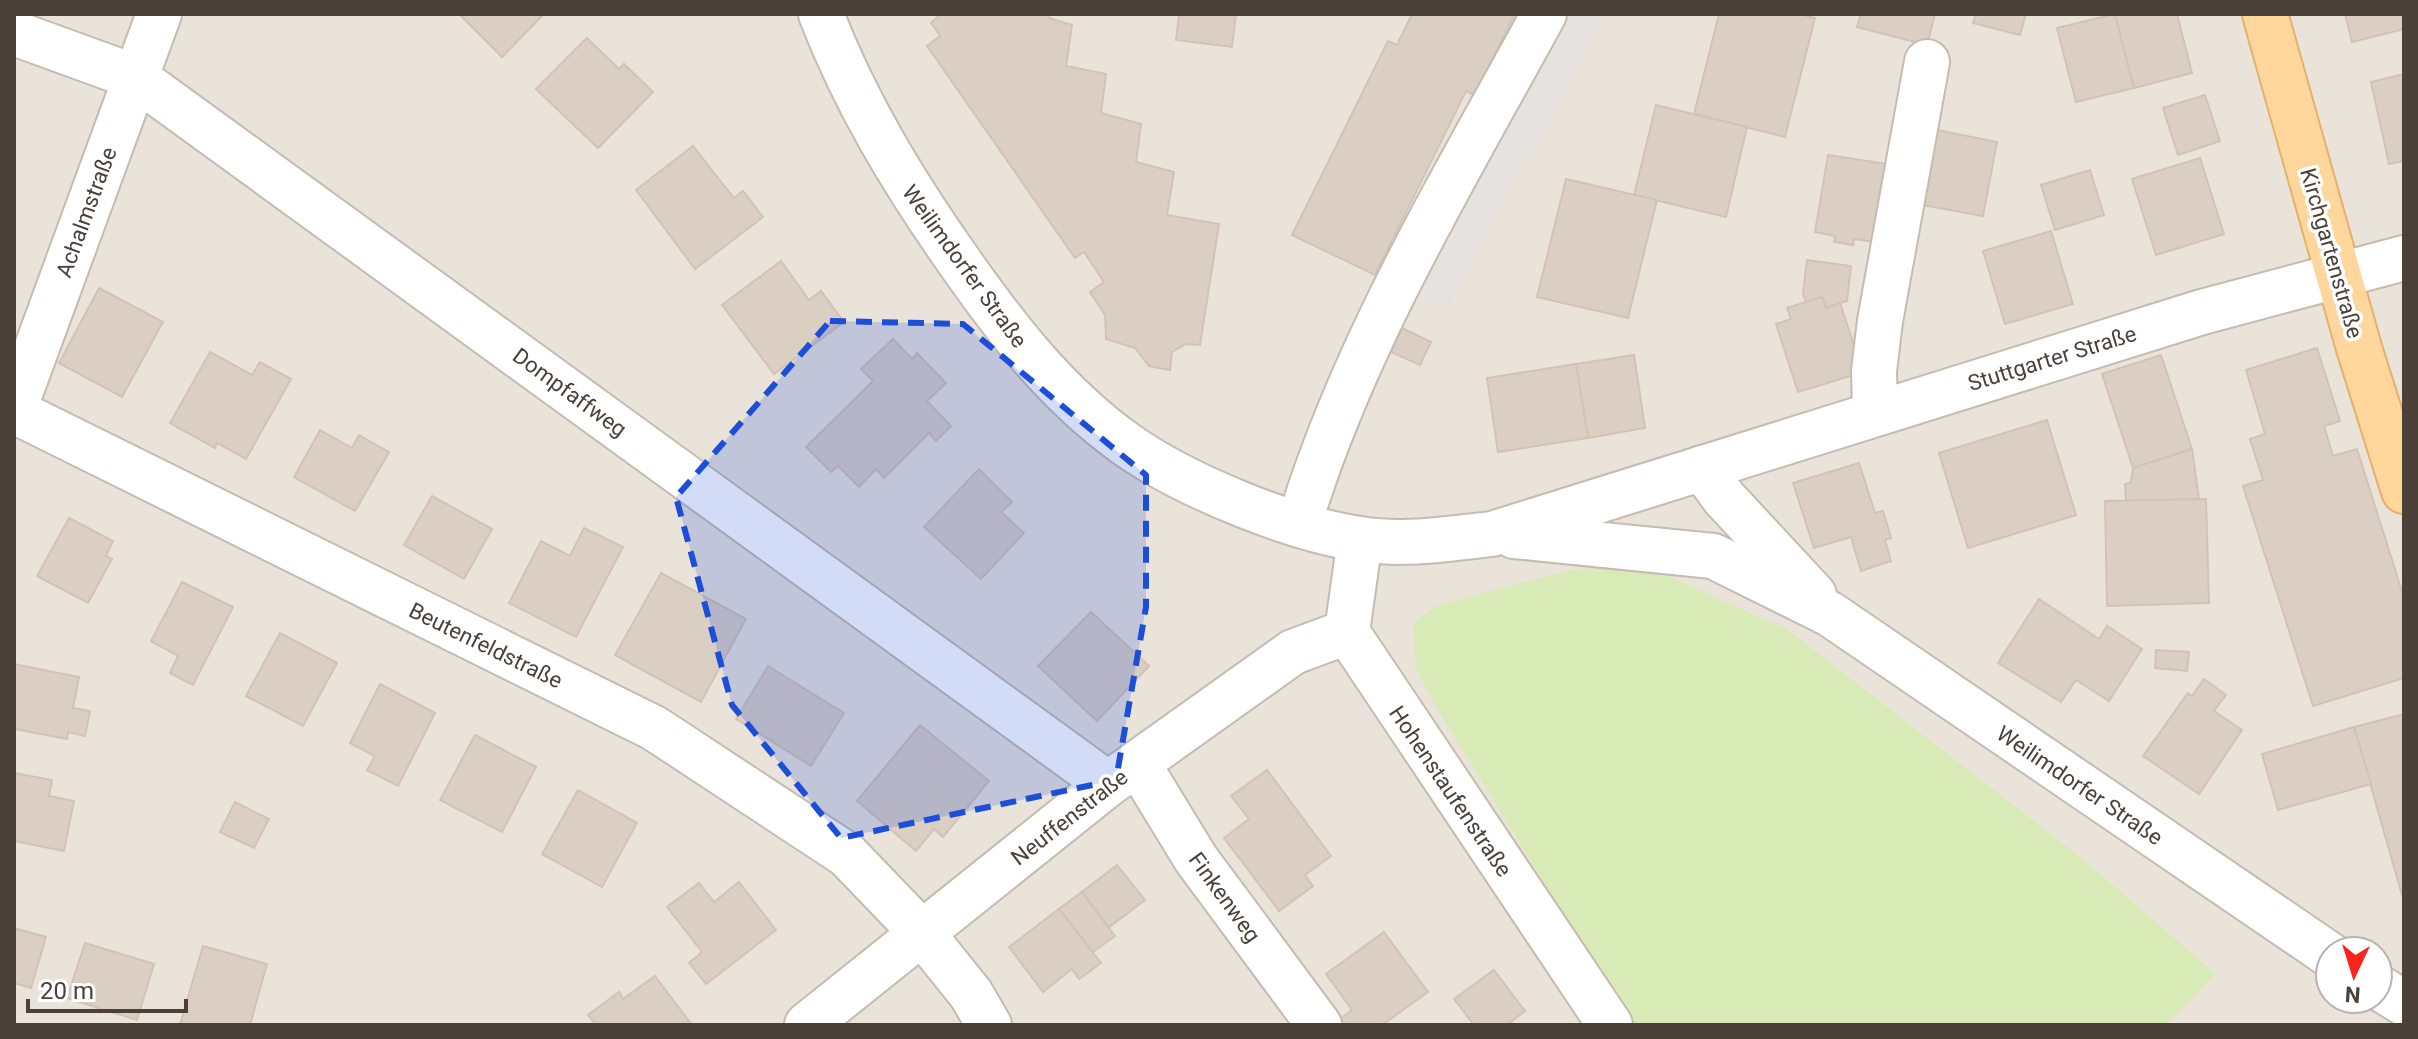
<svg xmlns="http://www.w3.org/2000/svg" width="2418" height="1039" font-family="Roboto,sans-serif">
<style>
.residential{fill:#eae3da;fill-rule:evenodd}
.green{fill:#d8eab5}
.parking{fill:#e5e2e0}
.building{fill:#dbcfc4;stroke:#d3c3b4;stroke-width:2}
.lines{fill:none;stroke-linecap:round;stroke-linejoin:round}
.minor-casing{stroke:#c5bbb1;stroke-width:48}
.major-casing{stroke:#e6b16a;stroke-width:48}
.minor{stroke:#fff;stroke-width:44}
.major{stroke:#ffd69b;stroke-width:44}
.marked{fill:#1d4ed8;fill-opacity:0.2;stroke:#1d4ed8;stroke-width:6;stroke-dasharray:16 10;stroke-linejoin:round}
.labels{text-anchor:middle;stroke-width:7;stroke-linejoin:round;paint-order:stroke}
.street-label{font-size:22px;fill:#4b4139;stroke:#fff}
</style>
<rect width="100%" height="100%" fill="#f6f1eb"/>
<path class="residential" d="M 14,14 L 2404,14 L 2404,1025 L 14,1025 ZM 2330,951 L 2378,951 L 2378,999 L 2330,999 Z"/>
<polygon class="green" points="1650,568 1788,630 2080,857 2216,974 2166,1025 1632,1025 1438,710 1416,668 1413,624 1435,606 1574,569"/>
<polygon class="parking" points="1561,14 1608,14 1443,312 1411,294"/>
<g class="building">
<polygon points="459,14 544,14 502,57"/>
<polygon points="1050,14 1049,18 1072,25 1066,66 1106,74 1101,113 1141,124 1136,162 1174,172 1167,215 1219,224 1200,345 1186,344 1172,352 1170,370 1149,366 1135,348 1106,339 1105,315 1090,292 1104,282 1084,252 1075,258 927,46 940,36 931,23 941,14"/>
<polygon points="1179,14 1236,14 1232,47 1176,40"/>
<polygon points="1412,14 1515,14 1474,95 1466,91 1375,275 1292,235 1388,41 1397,45"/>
<polygon points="1719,14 1798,14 1815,18 1785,137 1694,114"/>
<polygon points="1861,14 1935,14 1927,45 1857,27"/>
<polygon points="1976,14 2026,14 2020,35 1973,23"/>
<polygon points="2115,14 2134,88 2076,102 2057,28"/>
<polygon points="2115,14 2177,14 2192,73 2134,88"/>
<polygon points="2345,14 2404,14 2404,29 2352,42"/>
<polygon points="587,38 619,69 624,64 653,92 598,148 536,89"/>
<polygon points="2404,74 2404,161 2389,164 2371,82"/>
<polygon points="2205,95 2220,141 2178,155 2163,108"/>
<polygon points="1656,105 1747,127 1726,217 1634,195"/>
<polygon points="1937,130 1997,142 1983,216 1922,205"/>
<polygon points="693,146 734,198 743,191 763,217 695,269 636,190"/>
<polygon points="1828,155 1894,165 1882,243 1854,239 1853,245 1834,242 1835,236 1815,232"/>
<polygon points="2200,158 2224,234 2156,255 2132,179"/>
<polygon points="2090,170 2104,215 2055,230 2041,185"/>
<polygon points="1566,179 1657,200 1628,318 1537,297"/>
<polygon points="2051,231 2073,304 2005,324 1983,251"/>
<polygon points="1807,260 1851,266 1847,301 1826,308 1822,297 1806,303 1803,293"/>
<polygon points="781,261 809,300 821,291 844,322 774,374 722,305"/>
<polygon points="99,288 163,322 122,397 59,363"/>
<polygon points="1822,297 1826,308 1840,303 1863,372 1798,392 1776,324 1791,319 1787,308"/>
<polygon points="1402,328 1431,342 1420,365 1391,352"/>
<polygon points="893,339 912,359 917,353 946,383 927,401 951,426 936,441 929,433 884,478 876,469 859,487 838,466 831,472 806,447 873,381 861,369"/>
<polygon points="2317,348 2340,421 2324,426 2333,456 2357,449 2404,598 2404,678 2313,706 2243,486 2263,480 2250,439 2265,434 2246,370"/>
<polygon points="210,352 252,375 260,362 291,379 246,459 217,443 215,448 170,423"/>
<polygon points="1634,355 1645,428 1588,438 1576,364"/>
<polygon points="2161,355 2192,449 2133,468 2102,374"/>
<polygon points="1576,364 1588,438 1498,452 1487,378"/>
<polygon points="2047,420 2076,515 1968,548 1939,453"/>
<polygon points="320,430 352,448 359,435 389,452 355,511 294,477"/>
<polygon points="2192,449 2199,499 2126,501 2125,484 2131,482 2133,468"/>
<polygon points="1859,463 1875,513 1883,511 1891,538 1885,540 1891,561 1861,571 1851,537 1814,548 1793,483"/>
<polygon points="979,469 1012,502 1001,512 1024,533 981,579 924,527"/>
<polygon points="432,496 492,529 464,579 404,545"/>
<polygon points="2206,499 2209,603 2107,606 2105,501"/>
<polygon points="69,518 113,541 106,556 112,559 88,603 37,576"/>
<polygon points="584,528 623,547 576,637 509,603 541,541 570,556"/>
<polygon points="661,573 746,619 701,702 615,655"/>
<polygon points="182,582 233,607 193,685 170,673 178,656 151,641"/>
<polygon points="2039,599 2099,639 2107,626 2142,649 2109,701 2076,680 2061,702 1998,663"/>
<polygon points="1091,612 1149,666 1097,721 1038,666"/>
<polygon points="280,633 337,663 303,726 246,696"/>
<polygon points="2156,650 2189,652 2187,671 2155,668"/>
<polygon points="14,664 79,677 73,708 90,711 85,736 68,732 67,739 14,729"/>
<polygon points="768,666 844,713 811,766 736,719"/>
<polygon points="2204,679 2226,695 2214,711 2242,730 2199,794 2143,756 2188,693 2192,696"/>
<polygon points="380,684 435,713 398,786 367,770 375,756 350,743"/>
<polygon points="2404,714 2404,902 2354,727"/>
<polygon points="920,725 989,781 943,837 934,829 916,851 857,801"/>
<polygon points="2354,727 2371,784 2278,810 2262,754"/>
<polygon points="475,735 536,767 502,832 440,800"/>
<polygon points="1267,770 1331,856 1305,875 1313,886 1279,911 1224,838 1249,819 1231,796"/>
<polygon points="14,773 52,780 49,796 74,801 64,851 14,841"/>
<polygon points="578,790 637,823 602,887 542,854"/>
<polygon points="235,802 269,819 254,848 220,832"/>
<polygon points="1117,865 1145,900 1108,928 1082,892"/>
<polygon points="739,882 776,930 706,984 689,963 702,952 667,907 699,883 714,902"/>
<polygon points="1082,892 1115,936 1093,952 1059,909"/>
<polygon points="1059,909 1101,963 1079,979 1072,969 1043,992 1009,947"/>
<polygon points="14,928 46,937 31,988 14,983"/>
<polygon points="1384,932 1428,992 1382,1025 1338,1025 1336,1022 1352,1010 1326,974"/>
<polygon points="85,943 154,964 137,1020 67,998"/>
<polygon points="203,946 267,964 250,1025 180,1025"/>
<polygon points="1494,970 1525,1011 1507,1025 1474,1025 1454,999"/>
<polygon points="655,976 692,1025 596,1025 588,1015 619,992 623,999"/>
</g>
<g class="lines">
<g class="minor-casing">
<g id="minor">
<path d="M 821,14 C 855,102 902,180 956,257 C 1004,326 1056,394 1126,444 C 1182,484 1290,529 1360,539 C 1404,546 1448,539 1492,534 L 2202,312 L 2404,258"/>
<polyline points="14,33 135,77 1108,784"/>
<polyline points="14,410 159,14"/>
<polyline points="14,411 654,728 847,855 922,933 971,994 989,1025"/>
<polyline points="1875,414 1874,371 1880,321 1927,62"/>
<polyline points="1702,468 1724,498 1814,595"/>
<path d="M 1299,524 C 1354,343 1454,179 1544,14"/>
<polyline points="1514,536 1713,556 1830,614 2330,955"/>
<polyline points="1360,539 1347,632 1610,1025"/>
<polyline points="1138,764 1196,859 1319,1025"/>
<polyline points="2378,987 2404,1003"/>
<polyline points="807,1025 1108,784 1293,652 1347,632"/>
</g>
</g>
<g class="major-casing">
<polyline id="major" points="2265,14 2359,348 2404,491"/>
</g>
<use href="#minor" class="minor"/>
<use href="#major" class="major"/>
</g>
<path class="marked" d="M 830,321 L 963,324 L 1146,475 L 1146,607 L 1116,780 L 841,838 L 732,705 L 676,497 Z"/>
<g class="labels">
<g class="street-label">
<text transform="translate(86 212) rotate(-70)" y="8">Achalmstraße</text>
<text transform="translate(2332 253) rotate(74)" y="8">Kirchgartenstraße</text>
<text transform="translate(965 266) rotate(54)" y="8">Weilimdorfer Straße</text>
<text transform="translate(2052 358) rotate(-17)" y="8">Stuttgarter Straße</text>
<text transform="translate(570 392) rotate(36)" y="8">Dompfaffweg</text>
<text transform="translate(486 645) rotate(26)" y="8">Beutenfeldstraße</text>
<text transform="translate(2080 785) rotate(34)" y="8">Weilimdorfer Straße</text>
<text transform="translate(1451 791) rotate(56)" y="8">Hohenstaufenstraße</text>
<text transform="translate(1069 817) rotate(-38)" y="8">Neuffenstraße</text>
<text transform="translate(1225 897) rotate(54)" y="8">Finkenweg</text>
</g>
</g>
<rect width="2418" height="1039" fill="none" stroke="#4b4139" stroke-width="32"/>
<g transform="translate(2354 975) rotate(184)"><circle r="38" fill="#ffffff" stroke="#b7b3b0" stroke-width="2"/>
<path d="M0-6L14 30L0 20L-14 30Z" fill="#fb231d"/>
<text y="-12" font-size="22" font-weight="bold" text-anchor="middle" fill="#4b4139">N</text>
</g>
<path d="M28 999v12h158v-12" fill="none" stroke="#4b4139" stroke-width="4"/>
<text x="40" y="999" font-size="24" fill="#4b4139" stroke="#ffffff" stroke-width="6" paint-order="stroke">20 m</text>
</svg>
